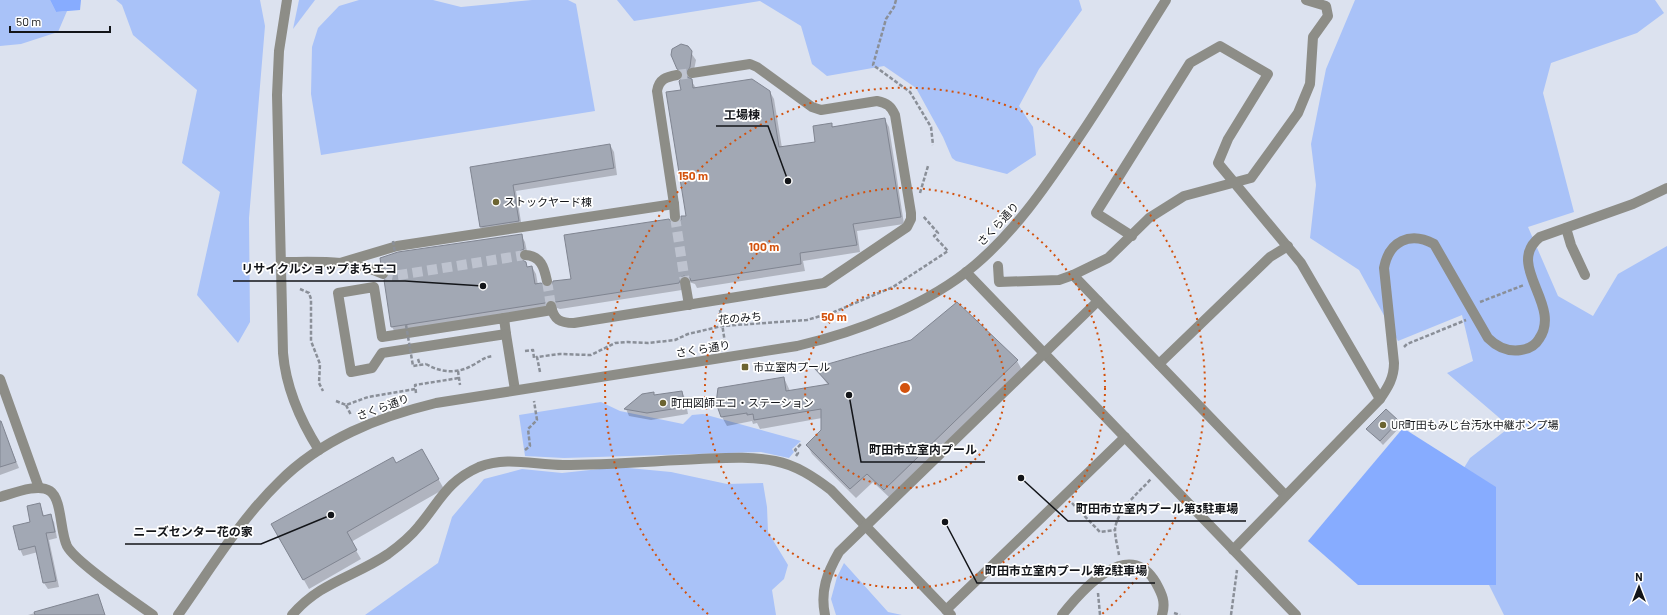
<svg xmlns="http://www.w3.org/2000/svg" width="1667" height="615" font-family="Barlow,'Noto Sans JP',sans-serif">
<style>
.green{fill:#a9c2f8}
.water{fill:#87acff}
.shadow{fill:#0003}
.building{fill:#a2a8b4;stroke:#808591}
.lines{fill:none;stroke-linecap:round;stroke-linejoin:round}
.minor-tunnel{stroke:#bec3cf;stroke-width:10;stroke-dasharray:10 5;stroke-linecap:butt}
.path{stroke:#8a8f98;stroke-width:2.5;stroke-dasharray:4 2;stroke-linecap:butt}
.minor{stroke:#8d8d87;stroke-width:10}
.path-bridge{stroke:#8a8f98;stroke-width:2.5;stroke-dasharray:4 2;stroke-linecap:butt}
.ring{fill:none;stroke:#d3520d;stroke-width:2;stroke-dasharray:2 4}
.poi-dot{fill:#6c6431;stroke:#fff;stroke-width:1.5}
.labels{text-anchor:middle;stroke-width:3.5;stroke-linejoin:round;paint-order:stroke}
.poi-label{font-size:11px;fill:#131519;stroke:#fff;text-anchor:start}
.street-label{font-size:11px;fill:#131519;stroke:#fff}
.centre{fill:#d3520d;stroke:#fff;stroke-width:2}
.ring-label{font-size:12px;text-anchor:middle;font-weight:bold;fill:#d3520d;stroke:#fff;stroke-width:3.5;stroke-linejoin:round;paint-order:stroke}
.leader{fill:none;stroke:#131519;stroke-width:1.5}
.callout-dot{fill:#131519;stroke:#fff;stroke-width:1.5}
.callout-label{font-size:12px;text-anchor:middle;font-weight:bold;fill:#131519;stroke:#fff;stroke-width:3.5;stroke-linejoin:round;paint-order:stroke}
</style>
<rect width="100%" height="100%" fill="#dce2ef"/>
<g class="green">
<polygon points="0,0 50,0 56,12 67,11 58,32 21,44 0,46"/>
<polygon points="116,0 260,0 265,26 249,218 250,322 238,343 197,295 220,192 182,163 197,90 133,35 122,5"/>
<polygon points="299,0 315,0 293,29"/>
<polygon points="359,0 433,0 461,7 532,0 568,0 576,4 595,111 321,155 311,94 312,47 318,28 339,6"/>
<polygon points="617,0 1079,0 1082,10 1039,69 1019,106 1033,127 1036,155 1007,174 956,161 952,158 943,137 916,88 884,66 827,76 812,64 801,26 760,1 634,21"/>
<polygon points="1355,0 1655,0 1664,13 1637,33 1551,63 1543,93 1574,212 1528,227 1558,296 1593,316 1618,274 1667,246 1667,615 1504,615 1484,575 1448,494 1470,458 1510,427 1447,373 1473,361 1462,315 1398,341 1359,270 1310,238 1316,185 1311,144 1326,69"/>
<polygon points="601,402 620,411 683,424 692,415 703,414 801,441 792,449 794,452 789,458 761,452 564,458 525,456 519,415"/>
<polygon points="618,467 671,472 727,484 763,483 767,507 768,532 788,565 784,579 772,590 776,615 365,615 438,563 452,517 484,479 522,469 562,473"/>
<polygon points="844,563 888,612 902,615 836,615 831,599 837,577"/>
</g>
<g class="water">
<polygon points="50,0 81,0 80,10 56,12"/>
<polygon points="1403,428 1496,487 1496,585 1358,585 1308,541"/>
</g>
<g class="shadow">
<polygon points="678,46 687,47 696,60 693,75 690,79 696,88 770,92 774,99 782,148 816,143 831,124 833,127 885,120 889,127 904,224 857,231 860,252 803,261 805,271 697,288 695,284 689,282 682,290 560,309 554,307 396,334 392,327 385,281 390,276 382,266 521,235 525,242 528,256 523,259 523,261 528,268 532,267 536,274 538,285 548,289 572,280 672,224 680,223 682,217 687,217 682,90 684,77 678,68 673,49"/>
<polygon points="610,145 614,152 617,175 516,191 522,228 485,233 481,227 471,168"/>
<polygon points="1017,361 1022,370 890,498 873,482 856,498 812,454 807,445 822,431 822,418 760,429 757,423 753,424 752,421 727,426 722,417 784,378 790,391 828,385 816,369"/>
<polygon points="682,392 685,398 688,414 651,420 629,416 626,409 653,393 655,396"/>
<polygon points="1398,422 1401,426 1383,445 1368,429"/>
<polygon points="4,431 19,468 0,475 0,433"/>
<polygon points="422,450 444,489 351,542 361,559 309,589 272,524 396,465"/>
<polygon points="40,504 44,516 50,515 54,522 57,538 49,540 59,587 48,589 44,583 38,552 23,556 20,549"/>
<polygon points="97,595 105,615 28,615"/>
</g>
<g class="building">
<polygon points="681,44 688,46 692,51 690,67 686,74 687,77 692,79 693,88 752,79 770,91 779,147 815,142 813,126 832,123 832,127 885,118 901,217 853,224 857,245 800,253 801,264 691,281 690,278 684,276 681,277 679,283 556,302 550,300 545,303 391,327 384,280 389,277 389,273 381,266 380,258 398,252 522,234 524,249 520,251 519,258 526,262 527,267 532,266 535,284 541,283 548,287 552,285 553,281 571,279 564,235 669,219 672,223 676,223 681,220 681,216 686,216 666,92 681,90 679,81 683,77 683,73 677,69 671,55 672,49"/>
<polygon points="610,144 614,168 513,185 519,221 480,227 470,167"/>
<polygon points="957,302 1018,360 884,490 867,474 850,489 806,445 821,430 821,409 754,420 753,414 747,415 747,413 721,417 716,403 718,388 784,377 786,391 829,384 814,368 911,340"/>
<polygon points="682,391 685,407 647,413 624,409 642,394 654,392 654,395"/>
<polygon points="1386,409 1399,421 1380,441 1366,429"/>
<polygon points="0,421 1,421 16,462 0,467"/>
<polygon points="422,449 439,479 347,532 357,550 303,580 271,524 393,457 396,463"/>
<polygon points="40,503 43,516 51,514 55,532 46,533 56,581 43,583 35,546 19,550 13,526 30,522 27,506"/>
<polygon points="98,594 105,615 35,615 34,612"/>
</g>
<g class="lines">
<g class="minor-tunnel">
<polyline points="677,75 692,73"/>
<polyline points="675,217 685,282"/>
<polyline points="383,274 393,276 525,255"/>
<polyline points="547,281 551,306"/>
</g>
<g class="path">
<polyline points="896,0 894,7 886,19 873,65 910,92 931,127 933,145"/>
<polyline points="920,193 928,166"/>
<polyline points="300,289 309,293 311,299 311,341 320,364 319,383 323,391"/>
<polyline points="1480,302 1524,285"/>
<polyline points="720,310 725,343"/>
<polyline points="1404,347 1407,344 1466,320"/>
<polyline points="525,351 533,350 534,358 537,357"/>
<polyline points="418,359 420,365"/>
<path d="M 426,364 C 441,373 458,374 473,365 C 481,361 484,357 493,356"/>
<polyline points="458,371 460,385"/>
<polyline points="540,372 537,357 560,354 591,355 615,343 628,342 648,343 675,340 688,334 722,326 807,320 834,312 893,287 948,251 934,236 938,233 923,216"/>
<polyline points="416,393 415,385 459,378"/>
<polyline points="336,401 346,405 368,397 415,389"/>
<polyline points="346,405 351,415"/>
<polyline points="525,450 530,446 528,429 537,420 534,401"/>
<polyline points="796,456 798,453 795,450 802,443"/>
<polyline points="1072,503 1100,532 1115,530"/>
<path d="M 1119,555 C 1118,548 1115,538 1115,530 C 1116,511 1139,492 1151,479"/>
<polyline points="1098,593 1100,615"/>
<polyline points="1174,613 1180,615"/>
<polyline points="1231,615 1237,570"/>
</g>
<g class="minor">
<path d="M 287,0 L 279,51 L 277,95 L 283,353 C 286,389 300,420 319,450"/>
<polyline points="674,204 675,217"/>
<polyline points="1566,228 1571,245 1585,275"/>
<polyline points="1132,236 1096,213 1190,63 1220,46 1268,74 1228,139 1218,163 1301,263 1380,399"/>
<path d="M 525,255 C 541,256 544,267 547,281"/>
<path d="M 281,262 C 316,262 351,259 383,274"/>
<path d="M 340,263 L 397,246 L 674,204 L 657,91 C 659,79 666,77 677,75"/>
<polyline points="998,266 999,282 1059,280 1073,275"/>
<polyline points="966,272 1296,615"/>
<polyline points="685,282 689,305"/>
<polygon points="374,287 382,337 504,318 506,334 382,353 372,368 351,372 338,293"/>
<path d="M 551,306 C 554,320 560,323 574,323 L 824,283 L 907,227 L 911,219 L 911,213 L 895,115 C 891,106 887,103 877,101 L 821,110 L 812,107 L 757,67 L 750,64 L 692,73"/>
<polyline points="504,318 552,310"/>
<polyline points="506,334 515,390"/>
<polyline points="1159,364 1270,257 1288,246"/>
<polyline points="0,379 39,488"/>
<polyline points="1285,495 1073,275 1108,258 1149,218 1184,196 1251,178 1298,113 1310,84 1313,37 1328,16 1326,6 1306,0"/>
<path d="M 0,497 C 14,493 38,483 50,491 C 62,499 60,532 67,546 C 76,563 134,601 153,615"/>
<path d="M 1233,550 L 1380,399 C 1388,387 1394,378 1394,363 L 1384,268 C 1389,241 1410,231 1434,244 L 1488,338 C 1497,347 1508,352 1521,350 C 1528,349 1535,346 1539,339 C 1563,305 1504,265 1540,237 L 1633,204 L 1667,188"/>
<polyline points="946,610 1125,437"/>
<path d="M 178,615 C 210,570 239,521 279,482 C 322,439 378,417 436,403 L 797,346 C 857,332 928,305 975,265 C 1015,231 1044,189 1073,146 C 1106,98 1135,49 1166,0"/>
<path d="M 292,615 C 320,582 354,577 388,554 C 399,546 411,536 419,526 C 440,501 447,481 479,467 C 506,456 535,465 563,465 C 608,465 654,461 699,459 C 725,458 750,456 775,461 C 796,465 814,477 831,490 L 951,615"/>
<path d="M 825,615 C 820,591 827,573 839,552 L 1098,301"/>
<path d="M 1062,615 C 1082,590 1129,536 1156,583 C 1162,594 1166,602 1162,615"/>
</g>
<g class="path-bridge">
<polyline points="393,241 395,253"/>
<polyline points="406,325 413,366 426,364"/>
</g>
</g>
<g class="ring">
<circle cx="905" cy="388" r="100"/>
<circle cx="905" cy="388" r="200"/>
<path d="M708 614A300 300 0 1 1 1102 614"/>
</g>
<g class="poi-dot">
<circle cx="496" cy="202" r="4"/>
<rect x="741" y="363" width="8" height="8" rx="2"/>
<circle cx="663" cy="403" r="4"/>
<circle cx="1383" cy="425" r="4"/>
</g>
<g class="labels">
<g class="poi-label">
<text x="504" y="206">ストックヤード棟</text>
<text x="753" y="371">市立室内プール</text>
<text x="671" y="407">町田図師エコ・ステーション</text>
<text x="1391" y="429">UR町田もみじ台汚水中継ポンプ場</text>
</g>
<g class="street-label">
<text transform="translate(998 224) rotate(-47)" y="4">さくら通り</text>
<text transform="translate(740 318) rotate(-5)" y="4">花のみち</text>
<text transform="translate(703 349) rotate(-9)" y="4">さくら通り</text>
<text transform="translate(383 407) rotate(-20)" y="4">さくら通り</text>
</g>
</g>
<circle cx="905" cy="388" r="6" class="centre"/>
<g class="ring-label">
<text x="693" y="180">150 m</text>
<text x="764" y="251">100 m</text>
<text x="834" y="321">50 m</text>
</g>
<path class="leader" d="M788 181L768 126H716M483 286L405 281H233M849 395L861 462H985M1021 478L1068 521H1246M331 515L261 544H125M945 522L977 583H1155"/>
<g class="callout-dot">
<circle cx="788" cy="181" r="4"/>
<circle cx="483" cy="286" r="4"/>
<circle cx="849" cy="395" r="4"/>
<circle cx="1021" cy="478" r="4"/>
<circle cx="331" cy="515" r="4"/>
<circle cx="945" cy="522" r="4"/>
</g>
<g class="callout-label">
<text x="742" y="119">工場棟</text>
<text x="319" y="273">リサイクルショップまちエコ</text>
<text x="923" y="454">町田市立室内プール</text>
<text x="1157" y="513">町田市立室内プール第3駐車場</text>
<text x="193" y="536">ニーズセンター花の家</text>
<text x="1066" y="575">町田市立室内プール第2駐車場</text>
</g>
<g transform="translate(1639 587)" stroke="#ffffff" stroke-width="3" paint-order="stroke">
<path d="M0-3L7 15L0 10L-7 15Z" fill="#131519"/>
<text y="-6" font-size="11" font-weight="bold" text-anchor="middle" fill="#131519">N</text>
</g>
<path d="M10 26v6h100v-6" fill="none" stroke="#131519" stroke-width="2"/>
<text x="16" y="26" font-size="12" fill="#131519" stroke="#ffffff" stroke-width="3" paint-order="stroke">50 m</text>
</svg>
